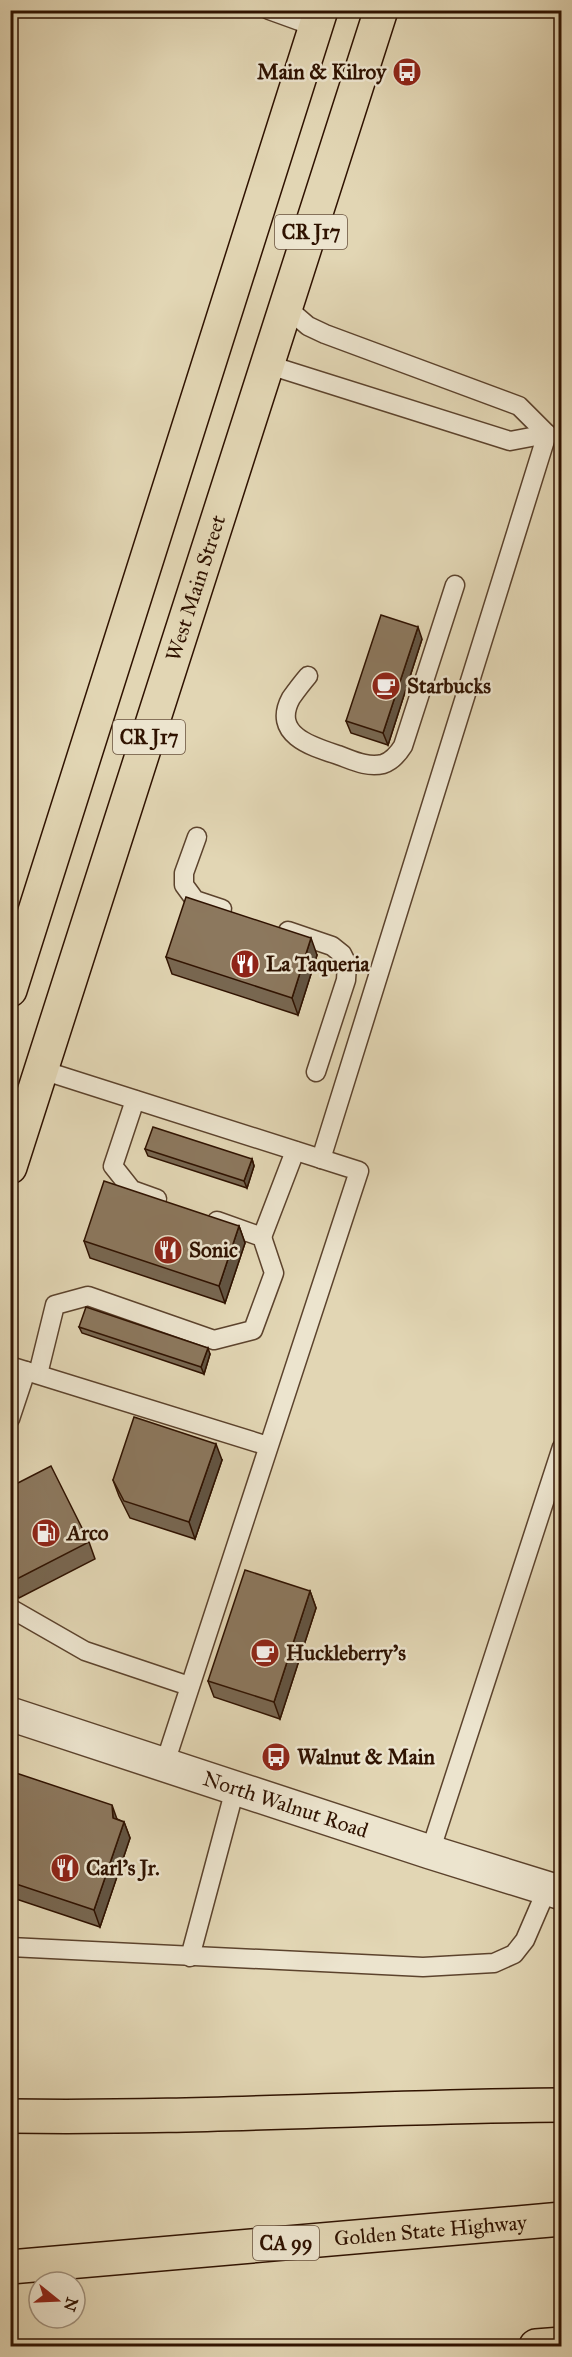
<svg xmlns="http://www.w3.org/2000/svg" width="572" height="2357" font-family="'IM FELL Great Primer',serif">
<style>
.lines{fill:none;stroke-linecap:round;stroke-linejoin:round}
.service-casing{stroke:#5c432d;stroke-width:21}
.minor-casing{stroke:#5c432d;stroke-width:36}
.primary-casing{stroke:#2f1200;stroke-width:36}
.motorway-casing{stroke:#2f1200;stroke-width:36}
.service{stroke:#ece4ce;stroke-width:18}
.minor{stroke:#ece4ce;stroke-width:33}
.primary{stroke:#e2d6b4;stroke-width:33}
.motorway{stroke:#e2d6b4;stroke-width:33}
.wall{fill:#786751;stroke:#2f1200;stroke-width:1.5}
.shaded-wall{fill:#625442;stroke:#2f1200;stroke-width:1.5}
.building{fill:#8c785e;stroke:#2f1200;stroke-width:1.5}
.labels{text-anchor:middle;stroke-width:5;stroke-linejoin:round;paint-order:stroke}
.shield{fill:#ece4ce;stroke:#68513e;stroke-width:1.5}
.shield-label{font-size:20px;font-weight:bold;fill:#2f1200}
.poi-label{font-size:21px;font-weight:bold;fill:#2f1200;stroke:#ece4ce;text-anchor:start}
.street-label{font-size:21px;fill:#2f1200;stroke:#ece4ce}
</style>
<rect width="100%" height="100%" fill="#e2d6b4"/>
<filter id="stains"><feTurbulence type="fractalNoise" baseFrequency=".00333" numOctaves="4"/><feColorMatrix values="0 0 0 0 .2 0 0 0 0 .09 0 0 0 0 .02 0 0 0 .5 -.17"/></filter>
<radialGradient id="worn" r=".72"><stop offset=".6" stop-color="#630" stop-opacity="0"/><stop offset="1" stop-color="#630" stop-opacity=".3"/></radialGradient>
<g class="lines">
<g class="service-casing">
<g id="service">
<polyline points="269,10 316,27"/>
<polyline points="287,308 308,326 325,334 519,406 547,434"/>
<polyline points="269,365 510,441 547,434"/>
<path d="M 308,676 C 302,683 296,691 291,698 C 271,735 313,747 338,755 C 352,760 367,768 383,764 C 392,761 398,754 403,746 L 455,585"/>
<polyline points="197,837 184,873 184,885 195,900 222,909"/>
<polyline points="288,931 332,946 342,954 347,964 346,980 316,1072"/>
<polyline points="42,1070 359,1171 164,1766"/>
<polyline points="135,1100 113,1166 132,1190 157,1199"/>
<polyline points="321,1159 547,434"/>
<polyline points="262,1237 295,1151"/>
<polyline points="10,1366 268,1446"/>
<polyline points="38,1374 55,1305 88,1296 214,1340 253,1330 274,1273 262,1237 217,1221"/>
<polyline points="10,1419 26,1371"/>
<polyline points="10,1608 85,1651 189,1686"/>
<polyline points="430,1852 562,1447"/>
<polyline points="10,1947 423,1967 494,1963 514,1954 525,1940 547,1889"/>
<polyline points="190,1957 235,1789"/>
</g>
</g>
<g class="minor-casing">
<g id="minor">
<path id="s1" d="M 10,1714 L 430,1852 L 562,1893"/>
</g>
</g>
<g class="primary-casing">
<g id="primary">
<polyline points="10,990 321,10"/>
<path id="s2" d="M 10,1167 L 381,10"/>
</g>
</g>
<g class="motorway-casing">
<g id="motorway">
<path d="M 10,2116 C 194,2119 378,2106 562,2105"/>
<path id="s3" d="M 10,2267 L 562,2219"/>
<polyline points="536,2346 562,2344"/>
</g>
</g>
<use href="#service" class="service"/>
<use href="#minor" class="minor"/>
<use href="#primary" class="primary"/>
<use href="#motorway" class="motorway"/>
</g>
<g class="wall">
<polygon points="422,639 388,745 351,733 346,721"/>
<polygon points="317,955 298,1015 172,974 166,957"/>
<polygon points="145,1149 252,1159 254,1166 247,1188 148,1156"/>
<polygon points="239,1226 245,1243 225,1303 90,1258 84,1241"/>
<polygon points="79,1327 210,1354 204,1374 82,1333"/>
<polygon points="222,1460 195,1539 130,1518 119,1496 113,1480"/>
<polygon points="10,1487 89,1542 95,1559 19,1598 10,1581"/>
<polygon points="310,1591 316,1608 280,1719 214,1697 208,1681"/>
<polygon points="10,1771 124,1822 130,1838 100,1927 10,1897"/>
</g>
<g class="shaded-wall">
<polygon points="418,627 422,639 388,745 383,733"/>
<polygon points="311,938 317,955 298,1015 292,998"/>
<polygon points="252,1159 254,1166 247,1188 244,1181"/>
<polygon points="239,1226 245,1243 225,1303 219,1286"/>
<polygon points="208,1348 210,1354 204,1374 201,1367"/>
<polygon points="216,1444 222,1460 195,1539 189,1522"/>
<polygon points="310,1591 316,1608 280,1719 274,1702"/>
<polygon points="112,1805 118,1822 113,1818"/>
<polygon points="124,1822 130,1838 100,1927 94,1910"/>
</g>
<g class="building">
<polygon points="381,615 418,627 383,733 346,721"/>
<polygon points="186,897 311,938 292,998 166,957"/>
<polygon points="153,1127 252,1159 244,1181 145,1149"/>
<polygon points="104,1181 239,1226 219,1286 84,1241"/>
<polygon points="86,1307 208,1348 201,1367 79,1327"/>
<polygon points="134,1417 216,1444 189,1522 124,1501 113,1480"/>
<polygon points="51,1466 89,1542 13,1581 10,1576 10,1487"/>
<polygon points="245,1570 310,1591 274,1702 208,1681"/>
<polygon points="10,1771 112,1805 113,1818 124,1822 94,1910 10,1882"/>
</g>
<defs>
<g id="bus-disc" transform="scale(1.5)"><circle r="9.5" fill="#8f2418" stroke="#ece4ce"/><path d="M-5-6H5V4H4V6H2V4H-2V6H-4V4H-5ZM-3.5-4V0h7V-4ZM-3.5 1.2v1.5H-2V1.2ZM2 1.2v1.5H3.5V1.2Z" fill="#fff"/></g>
<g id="cafe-disc" transform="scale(1.5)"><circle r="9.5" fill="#8f2418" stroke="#ece4ce"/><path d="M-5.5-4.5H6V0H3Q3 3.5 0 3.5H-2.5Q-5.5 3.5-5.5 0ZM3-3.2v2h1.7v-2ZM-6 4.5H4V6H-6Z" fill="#fff"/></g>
<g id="restaurant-disc" transform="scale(1.5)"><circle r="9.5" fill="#8f2418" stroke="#ece4ce"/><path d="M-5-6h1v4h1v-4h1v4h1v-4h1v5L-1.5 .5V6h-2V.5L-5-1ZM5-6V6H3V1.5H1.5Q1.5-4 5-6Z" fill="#fff"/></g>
<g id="fuel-disc" transform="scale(1.5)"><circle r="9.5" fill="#8f2418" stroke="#ece4ce"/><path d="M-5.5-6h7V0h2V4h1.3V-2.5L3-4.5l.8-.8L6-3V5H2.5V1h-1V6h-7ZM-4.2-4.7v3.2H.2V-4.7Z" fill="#fff"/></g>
</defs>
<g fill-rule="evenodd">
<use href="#bus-disc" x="407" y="72"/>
<use href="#cafe-disc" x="386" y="686"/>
<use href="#restaurant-disc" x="245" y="964"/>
<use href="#restaurant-disc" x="168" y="1250"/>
<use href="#fuel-disc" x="46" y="1533"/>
<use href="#cafe-disc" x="265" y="1653"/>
<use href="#bus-disc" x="276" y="1757"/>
<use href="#restaurant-disc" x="65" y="1868"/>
</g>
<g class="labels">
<g class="shield">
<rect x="275" y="215" width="72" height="34" rx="4.5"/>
<rect x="113" y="720" width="72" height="34" rx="4.5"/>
<rect x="253" y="2226" width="66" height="34" rx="4.5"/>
</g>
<g class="shield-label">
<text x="311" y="239">CR J17</text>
<text x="149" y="744">CR J17</text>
<text x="286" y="2250">CA 99</text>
</g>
<g class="poi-label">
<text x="386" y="79" text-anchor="end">Main &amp; Kilroy</text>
<text x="407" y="693">Starbucks</text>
<text x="266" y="971">La Taqueria</text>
<text x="189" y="1257">Sonic</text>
<text x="67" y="1540">Arco</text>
<text x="286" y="1660">Huckleberry's</text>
<text x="297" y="1764">Walnut &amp; Main</text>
<text x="86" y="1875">Carl's Jr.</text>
</g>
<g class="street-label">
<text dy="7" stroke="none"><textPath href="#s2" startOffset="608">West Main Street</textPath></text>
<text dy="7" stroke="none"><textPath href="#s1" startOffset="290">North Walnut Road</textPath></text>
<text dy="7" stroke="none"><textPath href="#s3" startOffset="422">Golden State Highway</textPath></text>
</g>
</g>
<rect width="572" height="2357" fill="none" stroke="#e2d6b4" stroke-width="36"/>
<rect x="12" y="12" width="548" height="2333" fill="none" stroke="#2f1200" stroke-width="3"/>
<rect x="18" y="18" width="536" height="2321" fill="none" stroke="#2f1200" stroke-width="1.5"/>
<g transform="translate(57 2300) rotate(108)"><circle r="28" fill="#ece4ce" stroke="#a0907c" stroke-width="1.5"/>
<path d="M0-4.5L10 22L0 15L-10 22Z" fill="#8f2418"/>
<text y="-9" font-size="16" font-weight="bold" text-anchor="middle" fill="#2f1200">N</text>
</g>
<rect width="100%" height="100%" filter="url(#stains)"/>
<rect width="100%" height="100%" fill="url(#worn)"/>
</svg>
